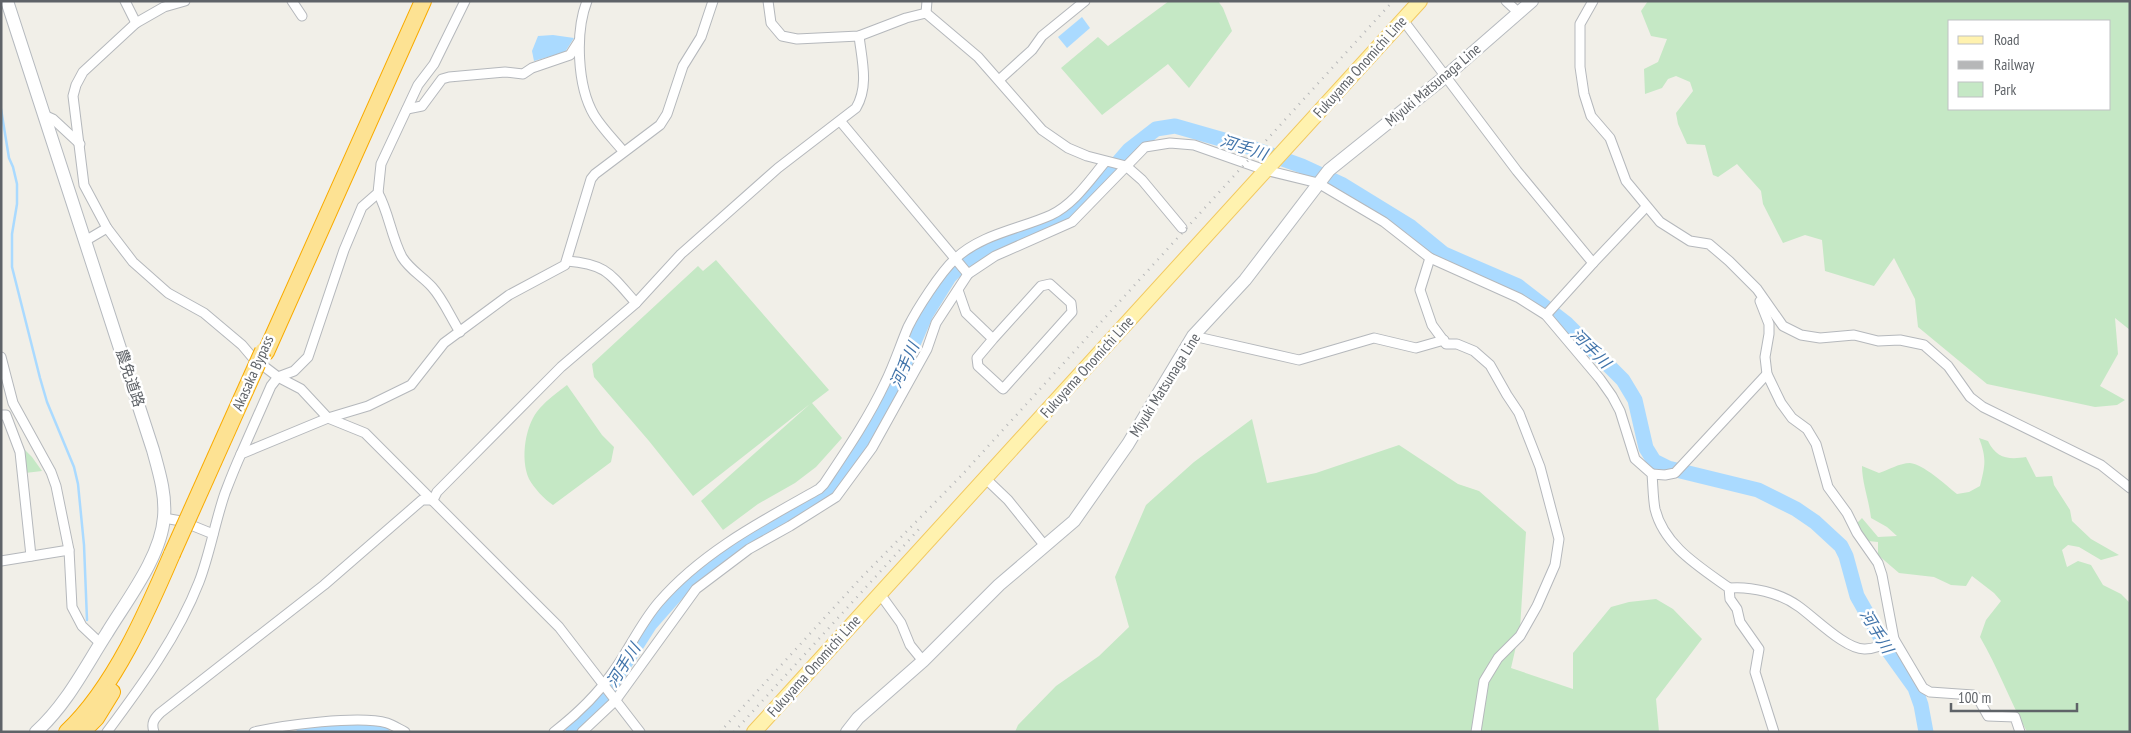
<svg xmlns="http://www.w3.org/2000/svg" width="2131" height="733" font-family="'PT Sans Narrow','Noto Sans JP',sans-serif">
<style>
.green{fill:#c5e8c5;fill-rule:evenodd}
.water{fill:#aadaff}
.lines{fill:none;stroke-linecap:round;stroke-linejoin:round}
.stream{stroke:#aadaff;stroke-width:2.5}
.river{stroke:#aadaff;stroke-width:15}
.street-casing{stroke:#b5b8bc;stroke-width:11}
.secondary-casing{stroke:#b6babf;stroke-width:14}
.primary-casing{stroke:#f2c960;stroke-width:16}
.highway-casing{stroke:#f9ab00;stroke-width:18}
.street{stroke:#fff;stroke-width:9}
.secondary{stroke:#fff;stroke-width:12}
.primary{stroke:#fff2af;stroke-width:14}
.highway{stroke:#fde293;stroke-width:16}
.rail{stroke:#b6b7b8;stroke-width:2.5;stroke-dasharray:1 6;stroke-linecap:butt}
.highway-bridge-casing{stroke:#f9ab00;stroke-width:18;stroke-linecap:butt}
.highway-bridge{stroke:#fde293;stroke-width:16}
.labels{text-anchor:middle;stroke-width:5;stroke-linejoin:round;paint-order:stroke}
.street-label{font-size:15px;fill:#5f6368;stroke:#fff}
.water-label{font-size:16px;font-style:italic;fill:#4174aa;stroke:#fff}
</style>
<rect width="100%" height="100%" fill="#f1efe8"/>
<g class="green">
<polygon points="1169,1 1218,1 1223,8 1232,31 1189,88 1168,64 1102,115 1061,68 1098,37 1108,46"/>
<path d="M 1648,1 L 2130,1 L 2130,330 L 2115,318 L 2118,354 L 2100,386 L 2125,400 L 2117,405 L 2095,407 L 1987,384 L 1918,327 L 1915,299 L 1894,258 L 1874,286 L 1825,271 L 1822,240 L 1805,235 L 1783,243 L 1763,204 L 1761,191 L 1737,164 L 1718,177 L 1713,175 L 1705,145 L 1687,144 L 1678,124 L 1676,113 L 1693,91 L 1690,82 L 1676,76 L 1668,79 L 1662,88 L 1645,94 L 1644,69 L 1658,62 L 1667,39 L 1651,36 L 1641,11 ZM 2110,21 L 2110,109 L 1950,109 L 1950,21 Z"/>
<polygon points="716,260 829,390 812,403 842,438 816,467 795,483 758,504 723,530 701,501 810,404 693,496 649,441 594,377 592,364 698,266 703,271"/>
<path d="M 567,385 L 602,435 L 614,447 L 611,462 L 553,505 C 544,499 534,488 529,479 C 520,459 525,424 540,408 C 548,399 558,392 567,385 Z"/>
<polygon points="1252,419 1267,483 1316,473 1399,445 1458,484 1479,491 1526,532 1520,629 1511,668 1573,689 1573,653 1611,607 1629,602 1656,599 1673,609 1702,639 1656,699 1659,732 1015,732 1018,725 1056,686 1099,656 1129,627 1115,577 1146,505 1194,462"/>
<path d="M 1979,438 L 1988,441 C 1996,458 2008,460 2026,457 L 2036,477 L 2052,476 L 2054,485 L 2070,510 L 2072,521 L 2091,539 L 2119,555 L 2101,560 L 2079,547 L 2068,545 L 2062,550 L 2067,567 L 2078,561 L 2091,565 L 2103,585 L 2121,594 L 2130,603 L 2130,732 L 2027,732 C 2010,701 1998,668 1980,637 L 1986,620 L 2001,601 L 1994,593 L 1972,576 L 1966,586 L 1951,585 L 1934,577 L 1899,573 L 1878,555 L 1878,542 L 1868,541 L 1856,524 L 1862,518 L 1878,537 L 1897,536 L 1887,527 L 1871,518 C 1869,500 1862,483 1862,466 L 1879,473 C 1888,470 1900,463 1910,463 C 1923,464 1946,485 1957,494 L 1969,492 L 1980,486 C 1985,466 1987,459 1979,438 Z"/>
<polygon points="21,446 32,457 42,471 25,473"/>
</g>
<g class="water">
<polygon points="1082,17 1090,28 1067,48 1058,37"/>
<polygon points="553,35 574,38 565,52 534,61 532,51 538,36"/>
</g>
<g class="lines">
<polyline class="stream" points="1,109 9,158 13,167 17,184 17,204 12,234 12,267 40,378 47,402 74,467 78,484 84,545 87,620"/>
<g class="river">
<polyline points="304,732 366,727 382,732"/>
<polyline points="573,732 597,707 650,624 688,581 734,547 825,491 844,469 891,395 926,314 949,277 966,260 996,245 1044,228 1066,217 1083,203 1129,150 1156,129 1175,126 1252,148 1302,166 1341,184 1411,227 1444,254 1518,286 1567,324 1623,380 1635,400 1646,448 1654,461 1668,468 1758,490 1796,509 1815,522 1841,546 1846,556 1857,596 1887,649 1915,688 1921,705 1926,732"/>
</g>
<g class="street-casing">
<g id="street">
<polyline points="125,1 136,23"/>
<polyline points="185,1 164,7 136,23 83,72 76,85 73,96 84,185 107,228 133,262 168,293 204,313 242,345 253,358 278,377 301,389 328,418 365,433 559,627 640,732"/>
<polyline points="292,1 302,16"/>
<path d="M 587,1 C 575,32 577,86 594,115 C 602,128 613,139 623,151"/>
<polyline points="768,1 771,23 782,36 797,39 859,36 906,18 926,13 978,57 1042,130 1068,148 1087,156 1126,166 1142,180 1182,228"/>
<polyline points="1506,1 1519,13"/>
<polyline points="1593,1 1580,24 1580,67 1584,94 1591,116 1610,138 1626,181 1660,222 1690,241 1709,244 1729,261 1757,289 1783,326 1801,335 1820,338 1854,335 1878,341 1900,340 1924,345 1948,366 1970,397 1983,407 2101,465 2130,488"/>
<polyline points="926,13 927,1"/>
<polyline points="1403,20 1517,171 1593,263 1546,315"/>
<polyline points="999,80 1032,50 1042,36 1085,1"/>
<polyline points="407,109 422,106 442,79 449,77 505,72 523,74 532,68 570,55 579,41"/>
<polyline points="44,115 53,119 80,144"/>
<polyline points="841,122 968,274"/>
<path d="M 378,193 C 389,213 391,236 402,257 C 410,270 422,276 432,287 C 443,299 451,318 460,332"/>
<polyline points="85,241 107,228"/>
<polyline points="1430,258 1420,290 1432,325 1446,344 1457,344 1474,351 1490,365 1507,395 1519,413 1540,467 1559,539 1555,565 1537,606 1520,636 1498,658 1484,681 1476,732"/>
<path d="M 567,261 C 607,264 611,275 636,303"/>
<polyline points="1593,263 1646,207"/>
<polyline points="958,290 966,313 993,339 1041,286 1050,284 1071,303 1072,312 1003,389 978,366 977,358 993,339"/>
<polyline points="1760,301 1769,324 1769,334 1765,357 1767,374 1781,403 1792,418 1807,429 1816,444 1828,487 1847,513 1857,533 1878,563 1882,575 1894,639 1923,688 1930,692 1973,695 1978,698 1988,716 2015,717 2020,732"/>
<polyline points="1193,336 1299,360 1374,338 1416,348 1444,340"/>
<polyline points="1,357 13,403 51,472 56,486 69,550 72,607 82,626 100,643"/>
<polyline points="1,415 6,415 20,452 31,556"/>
<polyline points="241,454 271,386 278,377 294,371 308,357 344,250 362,207 378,193 381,164 418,85 434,64 465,1"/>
<polyline points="1652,474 1665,475 1675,473 1767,374"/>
<polyline points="986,479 1008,500 1045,546"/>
<polyline points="164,518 181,521 213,534"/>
<polyline points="1,561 69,550"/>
<path d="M 1729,588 C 1751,586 1780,593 1798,606 C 1814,617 1846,650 1865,649 C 1876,649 1884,644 1894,639"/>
<polyline points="880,594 901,623 910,645 923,661"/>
<path d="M 107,732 C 142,685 178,636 199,582 C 210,553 215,522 225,493 C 230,480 235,467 241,454 L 328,418 L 368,406 L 411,385 L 444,343 L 509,295 L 565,265 L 591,179 L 595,174 L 660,125 L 667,114 L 683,66 L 701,37 L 713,1"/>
<path d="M 154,732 C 151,723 154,719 160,713 L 324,585 L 422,500 L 433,500 L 437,492 L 561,367 L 636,303 L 681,254 L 778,168 L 856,108 C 869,86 862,61 859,36"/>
<path d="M 254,732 C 283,725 360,715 387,723 C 393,725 399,729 405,732"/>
<path d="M 554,732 C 576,715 597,695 613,672 C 629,650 640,624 659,602 C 702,552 762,521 819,489 L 824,484 C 846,451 868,419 885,383 C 894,365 900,346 908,327 C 917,309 940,273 955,259 C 981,234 1020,229 1051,215 C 1074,204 1089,181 1105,162"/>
<path d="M 582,732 L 615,701 L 696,589 L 749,549 L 790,526 L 836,497 L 872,448 L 927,349 L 936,323 L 968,274 L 995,256 L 1072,222 L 1145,147 L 1170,143 L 1194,145 L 1265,170 L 1318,183 L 1384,222 L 1430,258 L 1519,298 L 1546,315 L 1600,379 L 1612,396 L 1620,411 L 1635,459 L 1652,474 C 1653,486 1653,498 1655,509 C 1664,546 1700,567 1729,588 L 1730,599 L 1737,609 L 1740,622 L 1759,649 L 1755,672 L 1774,732"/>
</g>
</g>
<g class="secondary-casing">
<g id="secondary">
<path d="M 7,1 L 153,450 C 159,472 166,494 164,517 C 161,557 127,600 107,633 C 85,667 67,704 36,732"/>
<polyline points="847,732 858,718 923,661 999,585 1074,521 1128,444 1193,336 1245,280 1329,170 1446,76 1532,1"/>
</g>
</g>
<g class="primary-casing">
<polyline id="primary" points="754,732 1420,1"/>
</g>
<g class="highway-casing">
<g id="highway">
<polyline points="266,352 423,1"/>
<path d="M 67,732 C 114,688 147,612 172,554"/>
<polyline points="82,732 96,718 112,692"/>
</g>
</g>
<use href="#street" class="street"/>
<use href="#secondary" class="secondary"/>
<use href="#primary" class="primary"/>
<use href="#highway" class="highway"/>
<g class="rail">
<polyline points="720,732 860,579 961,476 1393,1"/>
<polyline points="734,732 920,528"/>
</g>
<g class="highway-bridge-casing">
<polyline id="highway-bridge" points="172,554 263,351"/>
</g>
<use href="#highway-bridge" class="highway-bridge"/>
</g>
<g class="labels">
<g class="street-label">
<text transform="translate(1360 67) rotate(-48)" y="5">Fukuyama Onomichi Line</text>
<text transform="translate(1433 85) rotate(-40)" y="5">Miyuki Matsunaga Line</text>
<text transform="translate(1087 367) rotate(-48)" y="5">Fukuyama Onomichi Line</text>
<text transform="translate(253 373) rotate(-66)" y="5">Akasaka Bypass</text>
<text transform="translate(130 378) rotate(72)" y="5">農免道路</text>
<text transform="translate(1165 385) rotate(-58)" y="5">Miyuki Matsunaga Line</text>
<text transform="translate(814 666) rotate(-48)" y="5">Fukuyama Onomichi Line</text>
</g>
<g class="water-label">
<text transform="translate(1244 147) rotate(18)" y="6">河手川</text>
<text transform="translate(1591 348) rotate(45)" y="6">河手川</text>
<text transform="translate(904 365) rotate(-66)" y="6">河手川</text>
<text transform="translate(1877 631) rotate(59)" y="6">河手川</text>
<text transform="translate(623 665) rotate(-58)" y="6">河手川</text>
</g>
</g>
<rect width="2131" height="733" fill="none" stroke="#5f6368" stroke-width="5"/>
<rect x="1948" y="20" width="162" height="90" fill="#ffffff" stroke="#bfc1c3"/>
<rect x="1958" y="36" width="25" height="8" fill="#fff2af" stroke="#bfc1c3"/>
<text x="1994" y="45" font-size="15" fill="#5f6368">Road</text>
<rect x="1958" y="61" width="25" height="8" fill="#b6b7b8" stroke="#bfc1c3"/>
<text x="1994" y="70" font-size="15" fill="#5f6368">Railway</text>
<rect x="1958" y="82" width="25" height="15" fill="#c5e8c5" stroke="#bfc1c3"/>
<text x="1994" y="95" font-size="15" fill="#5f6368">Park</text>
<path d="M1951 703v8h126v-8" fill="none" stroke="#5f6368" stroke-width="2.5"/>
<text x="1958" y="703" font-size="15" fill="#5f6368" stroke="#ffffff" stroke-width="4" paint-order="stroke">100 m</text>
</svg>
